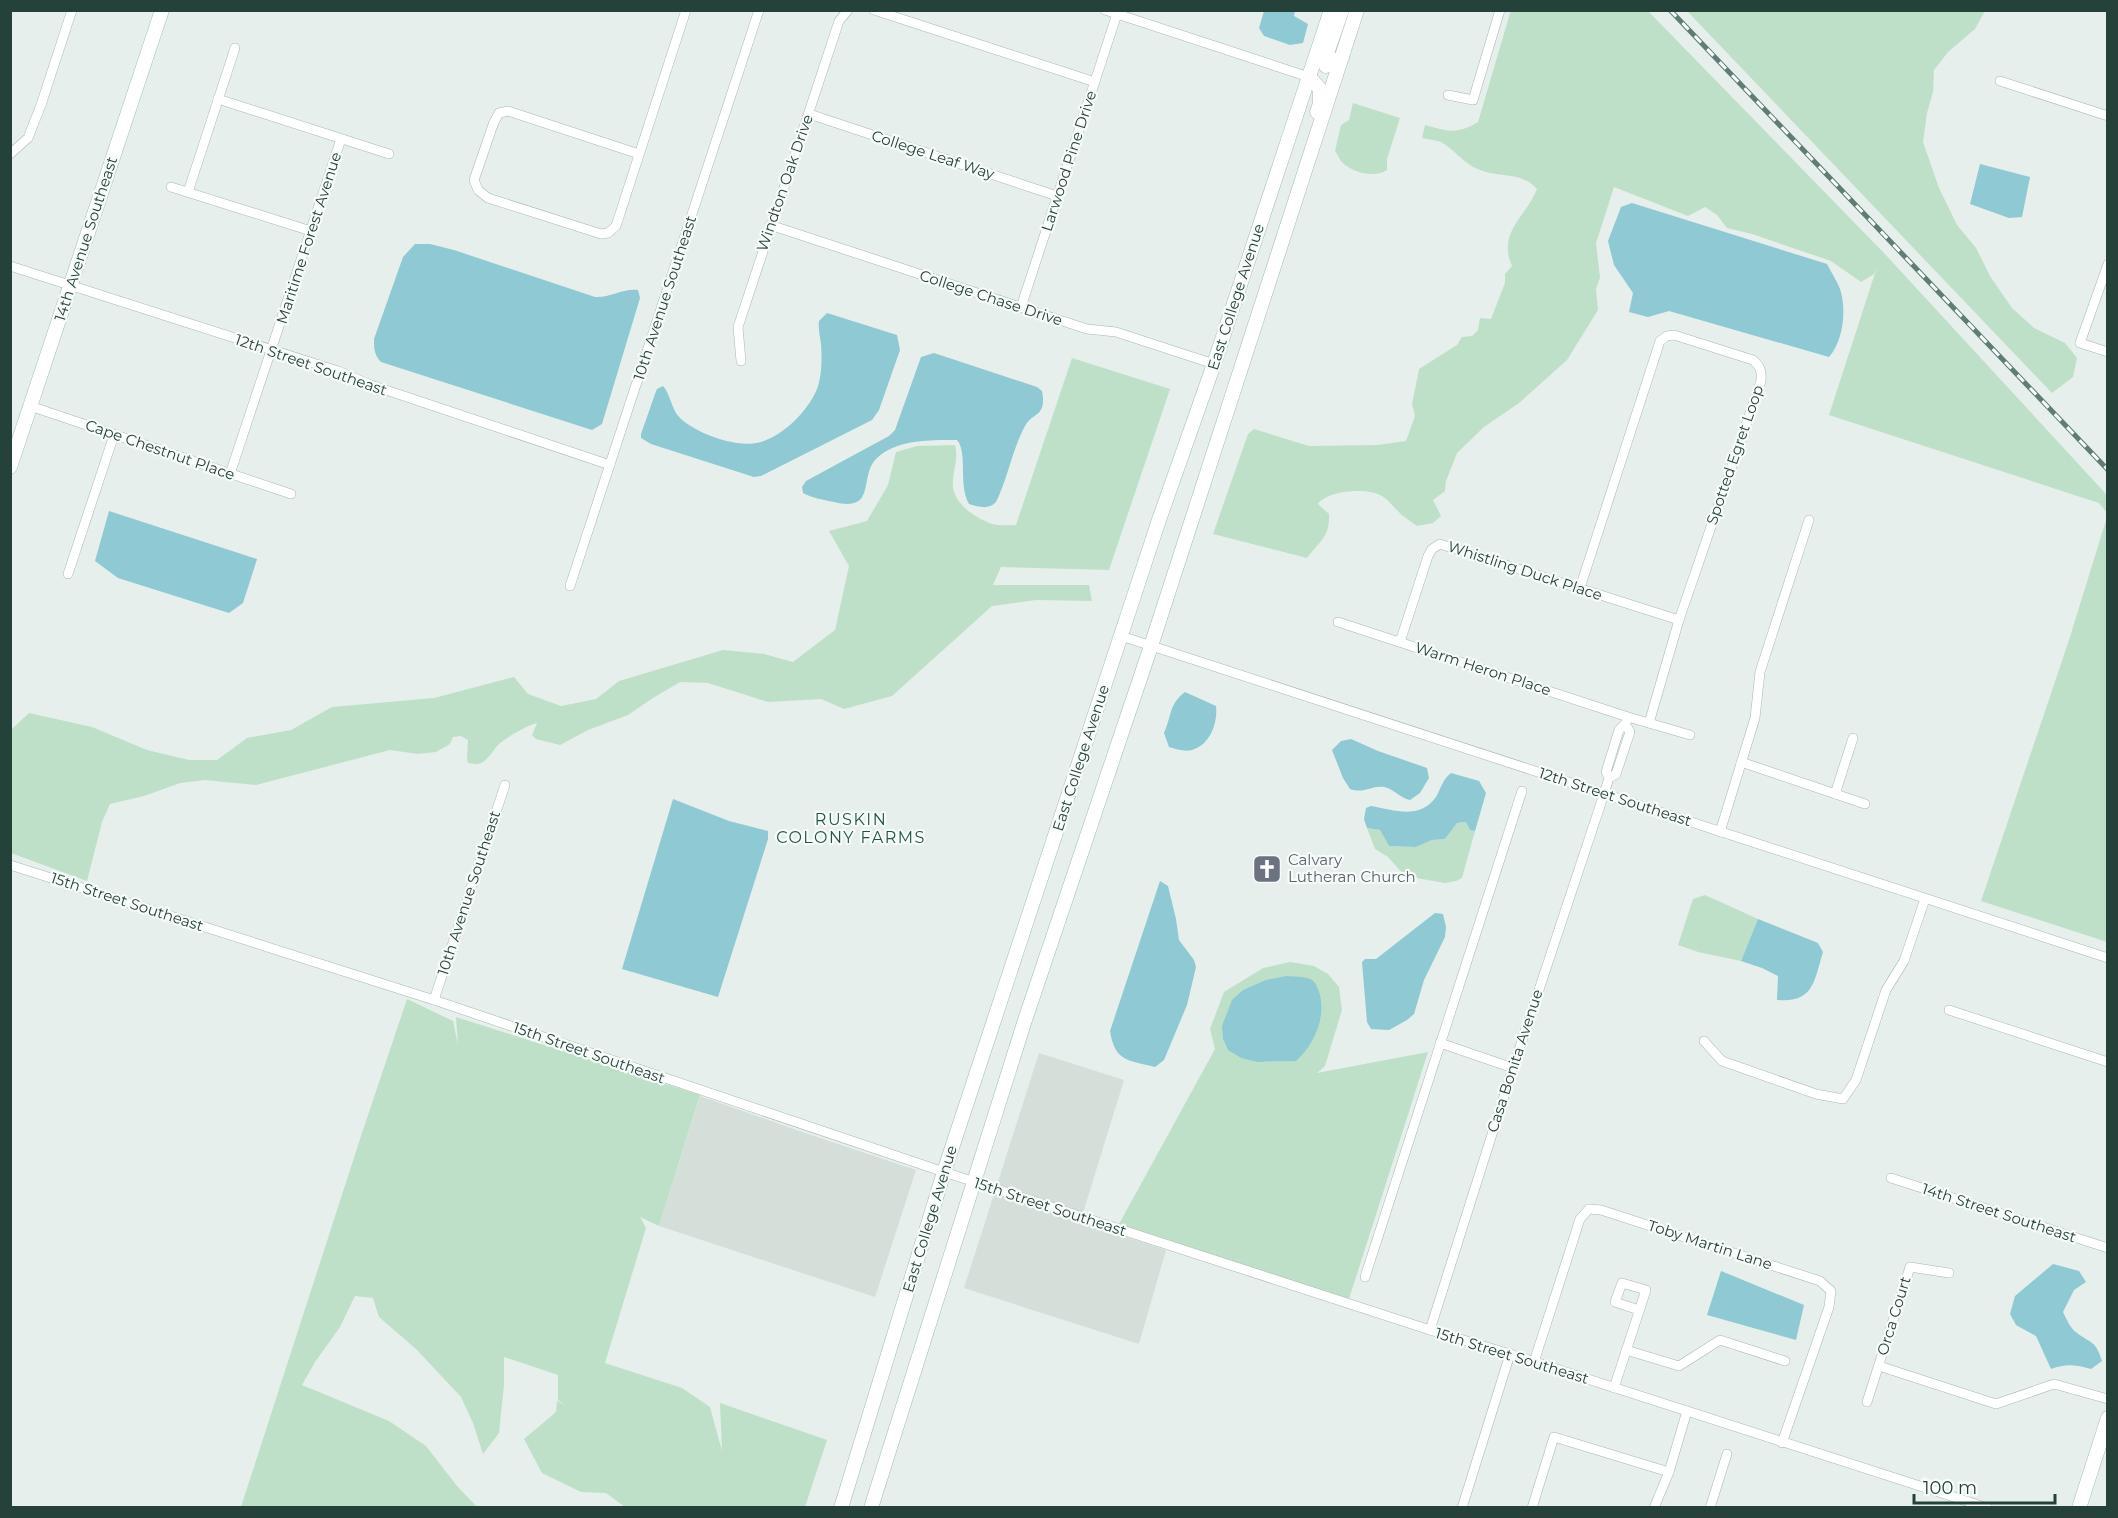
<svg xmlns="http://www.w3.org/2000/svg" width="2118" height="1518" font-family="Montserrat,sans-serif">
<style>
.built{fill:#d4dfda}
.green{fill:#bfe0c8;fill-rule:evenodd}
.water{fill:#8ec9d4}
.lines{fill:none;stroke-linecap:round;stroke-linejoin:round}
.street-casing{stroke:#a8b8b2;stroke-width:10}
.secondary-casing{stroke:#a4bbb3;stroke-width:15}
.street{stroke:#fff;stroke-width:9}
.secondary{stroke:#fff;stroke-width:14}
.rail-casing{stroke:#5f7d75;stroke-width:5}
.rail{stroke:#f7fbf9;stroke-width:3;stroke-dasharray:9;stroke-linecap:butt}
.labels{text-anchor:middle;stroke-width:4.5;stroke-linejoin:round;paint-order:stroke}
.street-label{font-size:15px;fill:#24423a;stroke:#f7fbf9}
.worship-label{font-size:15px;fill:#5b616d;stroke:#f7fbf9;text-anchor:start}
.neighbourhood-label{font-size:16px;letter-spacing:1.5px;fill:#1f5548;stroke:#f7fbf9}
</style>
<rect width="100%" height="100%" fill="#e6efeb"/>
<g class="built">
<polygon points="1039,1053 1124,1080 1083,1213 997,1185"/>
<polygon points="700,1096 805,1133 916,1170 875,1297 659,1226"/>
<polygon points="994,1194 1166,1250 1139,1344 964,1288"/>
</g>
<g class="green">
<path d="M 1511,10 L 1648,11 L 1883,252 L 2107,495 L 2107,513 L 2099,503 L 1829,415 L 1877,267 L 1874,274 L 1861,282 L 1831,261 L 1752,234 L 1727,228 L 1717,215 L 1705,207 L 1688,216 L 1614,187 L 1596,243 L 1600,278 L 1596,289 L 1598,310 L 1567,360 L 1519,403 L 1484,427 L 1457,453 L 1446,481 L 1445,491 L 1433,500 L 1441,516 L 1433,523 L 1417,526 C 1411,521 1403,517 1398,511 C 1392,506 1388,499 1380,495 C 1366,488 1328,490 1318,504 L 1329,514 C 1330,537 1320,541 1307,558 L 1213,534 L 1248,434 L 1254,429 L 1309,446 L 1377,445 L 1406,441 L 1415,416 L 1412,404 L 1419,369 L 1457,345 L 1462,337 L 1472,336 L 1478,330 L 1480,318 L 1491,319 L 1505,283 L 1505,274 L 1512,266 C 1497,232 1526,217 1537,189 C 1521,171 1500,178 1480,170 C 1465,165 1455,150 1441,142 C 1435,140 1428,139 1422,138 L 1425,125 C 1448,131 1456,135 1478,122 Z"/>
<polygon points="1687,11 1985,11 1975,29 1948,52 1934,70 1933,92 1927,113 1923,142 1939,188 1957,225 1976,248 1990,276 2012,308 2034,328 2065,343 2077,358 2073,377 2052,393"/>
<path d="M 1353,103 L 1400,118 L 1387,159 L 1387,170 C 1376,178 1354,173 1344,164 C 1340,161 1338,155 1335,151 L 1341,125 L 1349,120 Z"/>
<path d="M 1072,358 L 1170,389 L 1109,570 L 1001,567 L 993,585 L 1089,585 L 1092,601 L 1036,600 L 992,606 L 892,696 L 844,709 L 821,699 L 768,702 L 708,683 L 680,682 L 653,698 L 628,715 L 588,730 L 560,745 L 536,739 L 532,735 L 537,723 C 528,725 507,737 499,744 C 494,749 489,758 483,762 C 479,765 473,764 468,763 L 467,759 L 468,740 L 461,736 L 453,737 L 450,744 L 436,752 L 418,754 L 390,750 L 256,785 L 205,780 L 180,783 L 144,796 L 110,804 L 102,822 L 87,881 L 11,853 L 11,730 L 29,713 L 92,727 L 147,750 L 189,760 L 217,760 L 247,738 L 291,730 L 332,707 L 434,698 L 514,677 L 528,694 L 561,706 L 596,699 L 619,681 L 723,650 L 764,654 L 793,662 L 835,630 L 849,566 L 829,531 L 867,521 L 888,485 L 896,452 L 917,446 L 955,445 C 959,459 952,472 953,487 C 955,505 976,518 992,524 C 999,526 1009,525 1016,525 Z"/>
<polygon points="2107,517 2107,942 1981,901 2069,640"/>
<polygon points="1466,822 1470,830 1475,831 1462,878 1456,881 1445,883 1405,876 1388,857 1375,849 1367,828 1380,830 1389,846 1416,847 1432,840 1445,839 1457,823"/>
<polygon points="1705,895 1758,919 1741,961 1698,952 1678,945 1693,899"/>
<path d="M 1290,962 L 1314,966 L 1328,974 L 1339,987 L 1342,1010 L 1325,1066 L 1317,1073 L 1428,1052 L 1349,1299 L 1119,1224 L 1215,1049 L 1210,1029 L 1224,992 L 1263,968 ZM 1227,1014 L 1293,1060 C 1260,1066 1207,1061 1227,1014 Z"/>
<polygon points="407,999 453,1021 458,1045 456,1017 700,1095 659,1226 640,1217 646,1228 605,1363 682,1388 710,1407 722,1451 720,1403 827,1440 805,1507 625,1507 606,1493 581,1492 542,1473 524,1439 556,1412 557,1401 565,1405 558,1400 558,1375 504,1357 504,1385 499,1433 483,1454 473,1423 461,1397 416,1349 379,1317 373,1298 355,1296 340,1327 315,1362 302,1385 389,1421 426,1446 457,1486 477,1507 241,1507 361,1136"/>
</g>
<g class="water">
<polygon points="1264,11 1295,11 1294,16 1308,24 1303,43 1290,45 1264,36 1259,28"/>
<polygon points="1980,164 2030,177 2022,217 2009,218 1970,204"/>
<path d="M 1632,203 L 1827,264 C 1831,272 1837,281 1840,289 C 1847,310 1843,341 1829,357 L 1669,311 L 1648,317 L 1629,312 L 1633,293 L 1614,265 L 1608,241 L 1621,207 Z"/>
<path d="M 415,244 L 430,244 L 454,250 L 595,297 C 610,298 623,288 638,290 L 640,298 L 602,424 L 592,430 L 381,362 C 374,354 374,349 374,339 L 403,257 Z"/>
<path d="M 827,313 L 897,335 L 900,350 L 879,410 L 872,420 L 761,476 L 754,477 L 651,444 L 641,438 L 641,434 L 655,394 L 657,389 L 663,386 C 671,395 671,409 680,418 C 697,434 738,449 761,442 C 784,435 808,411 817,389 C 822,376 822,358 821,344 C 820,336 818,329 819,321 Z"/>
<path d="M 934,353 L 1037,387 L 1042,391 C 1047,417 1033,412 1025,426 C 1012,450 1008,478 996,502 C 988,510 980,507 969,504 C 958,485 968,452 957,440 C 931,440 897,439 877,458 C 858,475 878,513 834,502 C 824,500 812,498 803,493 L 802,487 L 806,481 L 889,436 L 895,430 L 921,357 Z"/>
<polygon points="109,511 257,559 243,603 229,613 118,578 95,561"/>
<path d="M 1185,692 L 1216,706 C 1218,723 1210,745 1192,750 C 1185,752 1176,749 1169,747 L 1164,733 C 1172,715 1169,704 1185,692 Z"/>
<path d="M 1351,739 L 1378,751 L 1427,768 L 1429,778 L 1420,793 L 1410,800 C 1400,798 1394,789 1384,787 C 1372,785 1364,794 1350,789 L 1343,778 L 1332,750 L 1341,741 Z"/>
<path d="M 1451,773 L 1479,781 L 1486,793 L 1475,831 L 1470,830 L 1466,822 L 1457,823 L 1445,839 L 1432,840 L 1416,847 L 1389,846 L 1380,830 L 1367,828 L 1364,819 L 1366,808 L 1371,806 C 1394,810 1420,820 1436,797 C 1441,788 1443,779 1451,773 Z"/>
<polygon points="673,799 729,821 768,831 768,839 718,997 622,969"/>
<path d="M 1160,881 L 1168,886 L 1176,919 L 1179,940 L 1194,960 L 1196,967 L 1187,1005 L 1164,1060 L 1155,1067 C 1128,1060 1115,1062 1110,1031 Z"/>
<polygon points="1435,913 1443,914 1446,927 1445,937 1424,980 1414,1014 1407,1020 1389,1030 1371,1029 1367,1022 1362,962 1365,959 1376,959"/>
<path d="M 1758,919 L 1818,943 L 1823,952 C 1814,981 1814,1003 1777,1000 L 1778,976 L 1762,968 L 1741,961 Z"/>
<path d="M 1286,976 C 1294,977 1303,976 1310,979 C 1315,981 1316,985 1318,989 C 1328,1014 1315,1044 1296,1061 L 1257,1062 L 1241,1058 L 1228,1050 L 1223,1039 L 1222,1026 L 1232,1000 L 1243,990 L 1266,980 Z"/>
<path d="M 2053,1264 L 2079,1271 L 2086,1282 L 2074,1290 L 2063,1312 C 2067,1320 2070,1328 2077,1333 C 2092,1344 2096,1341 2102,1361 L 2091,1369 C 2077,1365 2066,1363 2051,1369 L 2036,1336 L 2016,1325 L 2010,1314 L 2015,1296 Z"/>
<polygon points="1721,1271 1804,1305 1796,1340 1707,1315"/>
</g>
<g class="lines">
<g class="street-casing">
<g id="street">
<polyline points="874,10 1095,82"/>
<polyline points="1105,10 1309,77"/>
<polyline points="2000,81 2108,116"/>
<polyline points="1448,95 1473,100 1500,10"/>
<polyline points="218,99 389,154"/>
<polyline points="809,114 1057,196"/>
<polyline points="10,154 28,138 41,105 72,10"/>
<polyline points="639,154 508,111 499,113 494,122 474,180 478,190 488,198 601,234 608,233 616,226 686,10"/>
<polyline points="171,187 311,231"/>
<polyline points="188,192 235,48"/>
<polyline points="770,225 1087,329 1116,332 1214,364"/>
<polyline points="2108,264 2080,343 2108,352"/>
<polyline points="10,266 338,371 371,385 610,465"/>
<polyline points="1021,307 1117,14"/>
<polyline points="741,361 738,327 839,21 848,10"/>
<polyline points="30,406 291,494"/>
<polyline points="230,474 341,139"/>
<polyline points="68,574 114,435"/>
<polyline points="570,586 759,10"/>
<path d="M 1580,588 L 1660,341 L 1667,336 L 1674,335 L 1753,360 C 1760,366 1762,371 1761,381 L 1679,620 L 1649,723"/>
<polyline points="1338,622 1628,717"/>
<polyline points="1121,636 2108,958"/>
<polyline points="1400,642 1428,556 1432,549 1440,544 1679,620"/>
<polyline points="1626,722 1628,717 1690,735"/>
<polyline points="1741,762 1865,804"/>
<polyline points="1835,794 1853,738"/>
<polyline points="1720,832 1755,718 1760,672 1809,520"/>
<polyline points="10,865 434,1000 944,1172 1430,1330 1510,1354 1988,1508"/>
<polyline points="434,1000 505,785"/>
<polyline points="1949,1010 2108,1062"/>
<polyline points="1704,1041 1722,1061 1816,1094 1843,1099 1856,1080 1886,990 1904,961 1925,899"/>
<polyline points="1440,1043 1513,1068"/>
<polyline points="1891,1178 2108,1248"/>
<polyline points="1365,1277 1522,791"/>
<polyline points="1430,1330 1513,1068 1604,794 1609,778 1606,772 1619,730 1625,724 1630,732 1616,774 1609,778"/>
<polyline points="1626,1350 1679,1366 1720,1340 1785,1361"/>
<polyline points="1534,1362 1580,1219 1589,1209 1601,1210 1820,1281 1831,1291 1829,1307 1782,1443"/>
<polyline points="1879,1366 1996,1404 2054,1384 2108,1399"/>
<polyline points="1614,1388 1646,1290 1622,1283 1615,1302 1639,1310"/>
<polyline points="1867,1402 1910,1267 1949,1273"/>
<polyline points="1462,1508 1510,1354"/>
<polyline points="1532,1508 1554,1437 1669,1472"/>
<polyline points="1654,1508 1669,1472 1687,1411"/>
<polyline points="1710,1508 1727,1454"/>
</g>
</g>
<g class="secondary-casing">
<g id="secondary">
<polyline points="1342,10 1324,62 1326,66 1342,57"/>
<polyline points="1309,77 1320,89 1320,104 1317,112"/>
<polyline points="10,467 162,10"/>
<polyline points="841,1508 944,1172 1159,520 1214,364 1331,10"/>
<polyline points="871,1508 1025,1020 1151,646 1357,10"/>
<polyline points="2079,1508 2108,1418"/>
</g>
</g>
<use href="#street" class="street"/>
<use href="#secondary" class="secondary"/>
<g class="rail-casing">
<polyline id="rail" points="1670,10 2108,470"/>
</g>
<use href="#rail" class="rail"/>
</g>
<defs>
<g id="church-square" transform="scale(1.5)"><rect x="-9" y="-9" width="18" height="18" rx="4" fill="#6b7280" stroke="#f7fbf9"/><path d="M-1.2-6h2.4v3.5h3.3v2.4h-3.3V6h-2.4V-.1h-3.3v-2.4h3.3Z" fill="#fff"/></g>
</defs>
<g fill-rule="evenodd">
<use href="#church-square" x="1267" y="869"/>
</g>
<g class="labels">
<g class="street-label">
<text transform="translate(933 155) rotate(18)" y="5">College Leaf Way</text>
<text transform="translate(1069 161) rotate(-72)" y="5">Larwood Pine Drive</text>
<text transform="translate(785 183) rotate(-71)" y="5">Windton Oak Drive</text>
<text transform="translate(309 238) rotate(-72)" y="5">Maritime Forest Avenue</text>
<text transform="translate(86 239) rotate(-72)" y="5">14th Avenue Southeast</text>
<text transform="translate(1236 297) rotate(-72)" y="5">East College Avenue</text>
<text transform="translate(665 298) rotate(-72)" y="5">10th Avenue Southeast</text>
<text transform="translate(991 298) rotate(18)" y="5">College Chase Drive</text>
<text transform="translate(311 365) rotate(19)" y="5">12th Street Southeast</text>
<text transform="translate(160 450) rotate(19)" y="5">Cape Chestnut Place</text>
<text transform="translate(1735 455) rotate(-71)" y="5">Spotted Egret Loop</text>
<text transform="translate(1525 571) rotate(18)" y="5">Whistling Duck Place</text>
<text transform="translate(1483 669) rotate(18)" y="5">Warm Heron Place</text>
<text transform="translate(1081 758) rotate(-72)" y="5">East College Avenue</text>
<text transform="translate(1615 797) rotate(18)" y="5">12th Street Southeast</text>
<text transform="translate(469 893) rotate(-72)" y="5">10th Avenue Southeast</text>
<text transform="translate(127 902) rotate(18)" y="5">15th Street Southeast</text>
<text transform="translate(589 1053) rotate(19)" y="5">15th Street Southeast</text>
<text transform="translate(1515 1061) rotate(-72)" y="5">Casa Bonita Avenue</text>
<text transform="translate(1050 1207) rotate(18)" y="5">15th Street Southeast</text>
<text transform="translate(1999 1213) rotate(18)" y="5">14th Street Southeast</text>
<text transform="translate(930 1219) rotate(-73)" y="5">East College Avenue</text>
<text transform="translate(1710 1245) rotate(18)" y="5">Toby Martin Lane</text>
<text transform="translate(1894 1316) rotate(-73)" y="5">Orca Court</text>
<text transform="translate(1512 1356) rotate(17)" y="5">15th Street Southeast</text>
</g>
<g class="worship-label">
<text x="1288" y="865">Calvary<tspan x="1288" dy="17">Lutheran Church</tspan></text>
</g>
<g class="neighbourhood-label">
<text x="851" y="825">RUSKIN<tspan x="851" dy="18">COLONY FARMS</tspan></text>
</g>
</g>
<rect width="2118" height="1518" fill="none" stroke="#24423a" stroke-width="24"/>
<path d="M1914 1494v9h141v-9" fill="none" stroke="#24423a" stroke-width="3"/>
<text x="1923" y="1494" font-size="18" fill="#24423a" stroke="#f7fbf9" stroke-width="4.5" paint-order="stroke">100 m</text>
</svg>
